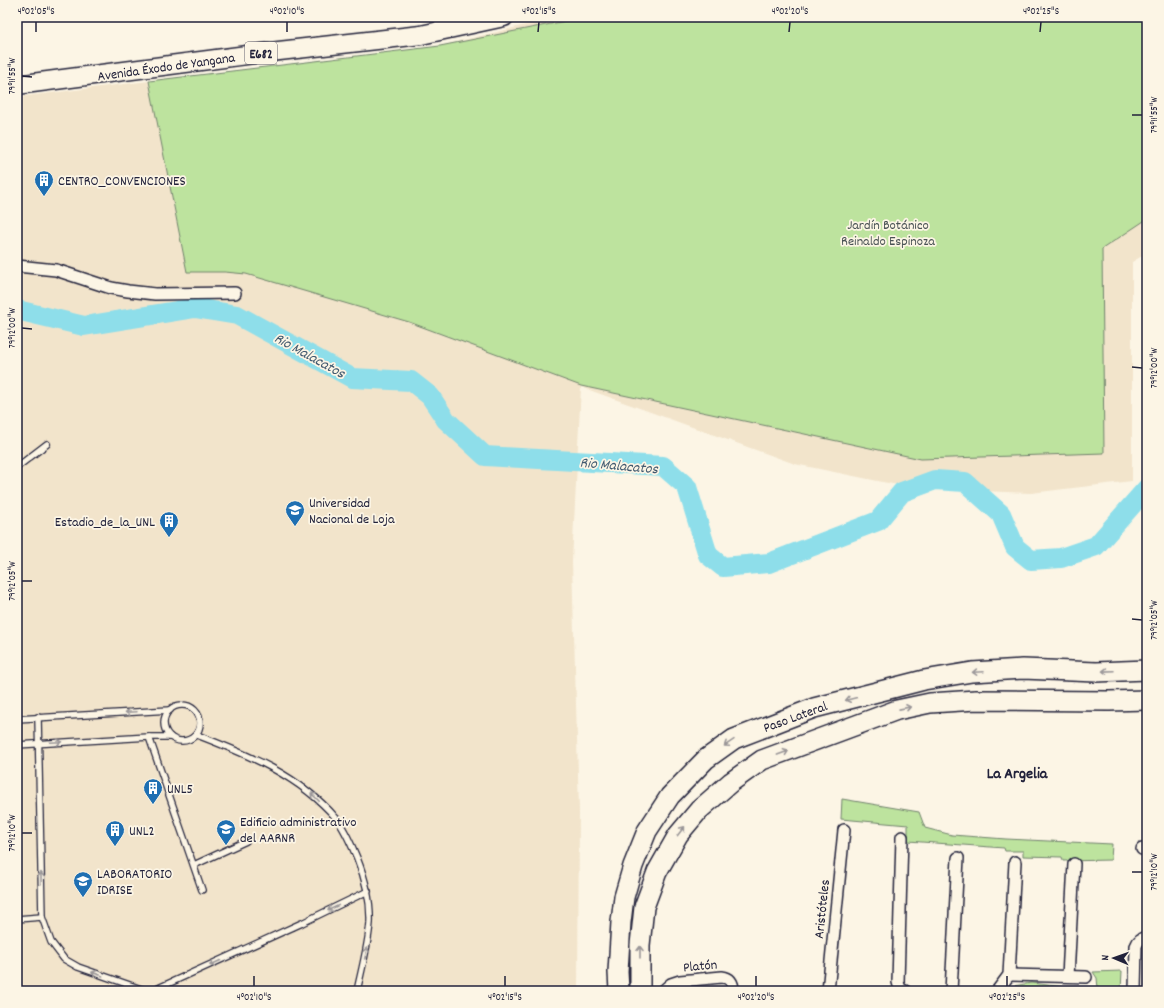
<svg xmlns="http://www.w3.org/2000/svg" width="1164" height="1008" font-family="Dekko,sans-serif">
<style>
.built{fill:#f2e4cb}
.green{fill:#bde39e;stroke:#70826c}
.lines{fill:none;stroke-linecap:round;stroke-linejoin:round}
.river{stroke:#8edeea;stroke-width:20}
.service-casing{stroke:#22223b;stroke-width:8}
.minor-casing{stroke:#22223b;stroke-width:14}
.primary-casing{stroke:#22223b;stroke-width:21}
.trunk-casing{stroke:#22223b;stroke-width:22}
.service{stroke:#fcf5e5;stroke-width:5.5}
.minor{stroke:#fcf5e5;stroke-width:11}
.primary{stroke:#fcf5e5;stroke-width:18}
.trunk{stroke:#fcf5e5;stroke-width:19}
.oneway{stroke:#9a9698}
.ticks{fill:none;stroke:#22223b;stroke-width:1.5}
.labels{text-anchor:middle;stroke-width:3.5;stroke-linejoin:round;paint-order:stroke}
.shield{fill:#fcf5e5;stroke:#63616e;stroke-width:1}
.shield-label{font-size:13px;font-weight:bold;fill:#22223b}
.street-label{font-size:14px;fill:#22223b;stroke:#fcf5e5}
.poi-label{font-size:14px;fill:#22223b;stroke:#fcf5e5;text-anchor:start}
.park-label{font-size:14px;fill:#495254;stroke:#fcf5e5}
.water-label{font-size:15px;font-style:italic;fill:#425a70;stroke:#fcf5e5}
.quarter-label{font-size:16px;font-weight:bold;fill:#22223b;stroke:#fcf5e5}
.neatline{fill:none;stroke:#22223b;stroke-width:1.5}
.ticks-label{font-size:10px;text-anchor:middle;fill:#22223b}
</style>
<rect width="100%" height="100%" fill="#fcf5e5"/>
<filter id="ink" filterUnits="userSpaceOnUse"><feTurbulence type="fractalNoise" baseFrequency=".025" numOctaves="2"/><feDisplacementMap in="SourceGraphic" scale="8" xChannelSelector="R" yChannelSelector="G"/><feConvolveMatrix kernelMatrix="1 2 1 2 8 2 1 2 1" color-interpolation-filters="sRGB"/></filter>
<g filter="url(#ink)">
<polygon class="built" points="558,17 1147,17 1147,253 1132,262 1132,481 1031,493 912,488 795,464 581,387 572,561 579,810 578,991 17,991 17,97 440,46"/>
<g class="green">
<polygon points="586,17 1070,17 1070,19 1098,17 1147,17 1147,219 1102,249 1104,453 921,459 581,386 409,322 246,274 225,272 187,272 149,81 440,46"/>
<polygon points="842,799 919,812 925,828 952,835 1006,839 1112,844 1111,860 1063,861 1062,857 1023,856 1023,851 1005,851 1004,848 908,841 908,825 841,819"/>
<polygon points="1122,971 1121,991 1097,991 1098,989 1097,978 1093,972"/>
<polygon points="1031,983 1065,987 1070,991 1010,991 1013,986"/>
</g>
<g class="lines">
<polyline class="river" points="17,310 84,326 195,308 237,315 352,378 411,381 430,396 446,420 485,456 663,466 687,487 708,555 723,567 769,563 878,521 902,492 935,480 965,482 1001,514 1015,547 1031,560 1061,558 1096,546 1147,488"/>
<g class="service-casing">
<g id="service">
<polyline points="435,27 442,17"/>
<polyline points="17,467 47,444"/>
<circle cx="182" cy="723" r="18"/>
<polyline points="38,717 42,917 51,942 64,959 78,967 147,991"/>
<polyline points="17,719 170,710"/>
<path d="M 197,735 C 247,754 300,776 336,818 C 345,829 351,844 357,858 C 365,878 371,900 370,923 C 368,946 362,968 357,991"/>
<polyline points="149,737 202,890"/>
<polyline points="17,745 149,737 170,737"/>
<polyline points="194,865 246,841"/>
<polyline points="17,919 42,917"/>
<polyline points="152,991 302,923 368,891"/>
</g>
</g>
<g class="minor-casing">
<g id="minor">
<polyline points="17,266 56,270 111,288 128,291 155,294 235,293"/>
<polyline points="902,837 898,982 900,989 905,991"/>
<polyline points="1142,849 1147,849"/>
<polyline points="1009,975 1086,977"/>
<polyline points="1068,976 1074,864"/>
<path d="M 663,991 L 671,984 L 680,981 L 722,977 C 731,978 733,983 733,991"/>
<polyline points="828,991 844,830"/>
<polyline points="951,991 958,858"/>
<polyline points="997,991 1009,975 1015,862"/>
<path d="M 1135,991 L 1136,946 C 1138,940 1141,938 1147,937"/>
</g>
</g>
<g class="primary-casing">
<polyline id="primary" points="17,85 270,52 421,35 504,17"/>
</g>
<g class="trunk-casing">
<g id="trunk">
<polyline points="619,991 618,972 621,922 624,897 633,866 647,831 670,796 706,759 734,739 814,708 924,680 972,672 1023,669 1096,672 1147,670"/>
<polyline points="640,991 640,945 644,907 657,872 678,835 699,810 731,782 762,760 897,710 930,703 976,700 1109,701 1147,700"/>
</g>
</g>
<use href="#service" class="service"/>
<use href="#minor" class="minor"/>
<use href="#primary" class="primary"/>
<use href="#trunk" class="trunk"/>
</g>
<defs><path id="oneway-shaft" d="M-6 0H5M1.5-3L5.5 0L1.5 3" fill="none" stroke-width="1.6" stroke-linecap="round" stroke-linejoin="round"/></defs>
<g class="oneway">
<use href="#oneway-shaft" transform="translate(1108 671) rotate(178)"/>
<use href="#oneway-shaft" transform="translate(978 672) rotate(177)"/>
<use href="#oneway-shaft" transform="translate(851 699) rotate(166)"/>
<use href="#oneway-shaft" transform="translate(905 708) rotate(-11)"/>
<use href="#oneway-shaft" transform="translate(131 712) rotate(177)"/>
<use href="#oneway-shaft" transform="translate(56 742) rotate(-3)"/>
<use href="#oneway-shaft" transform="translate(729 743) rotate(146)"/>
<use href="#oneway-shaft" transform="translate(783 753) rotate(-20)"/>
<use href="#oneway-shaft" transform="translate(315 797) rotate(-135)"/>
<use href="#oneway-shaft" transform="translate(681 831) rotate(-51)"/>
<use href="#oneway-shaft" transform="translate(41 878) rotate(-91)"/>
<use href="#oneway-shaft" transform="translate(333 908) rotate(154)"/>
<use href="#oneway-shaft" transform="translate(640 952) rotate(-90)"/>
<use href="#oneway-shaft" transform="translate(366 953) rotate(-77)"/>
<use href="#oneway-shaft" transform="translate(215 963) rotate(156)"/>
<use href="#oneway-shaft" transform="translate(97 974) rotate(-161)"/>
</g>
</g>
<path class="ticks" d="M 36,32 L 36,22M 287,32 L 287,22M 538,32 L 539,22M 789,32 L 790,22M 1040,32 L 1041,22M 22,76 L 32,77M 1132,115 L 1142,115M 22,328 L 32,329M 1132,367 L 1142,368M 22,581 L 32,581M 1132,619 L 1142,620M 22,833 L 32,833M 1132,872 L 1142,872M 254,986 L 254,976M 505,986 L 505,976M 756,986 L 756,976M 1007,986 L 1007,976"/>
<defs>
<g id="building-pin" transform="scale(1)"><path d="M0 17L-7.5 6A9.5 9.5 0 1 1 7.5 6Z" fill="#1f6fb2" stroke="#fcf5e5"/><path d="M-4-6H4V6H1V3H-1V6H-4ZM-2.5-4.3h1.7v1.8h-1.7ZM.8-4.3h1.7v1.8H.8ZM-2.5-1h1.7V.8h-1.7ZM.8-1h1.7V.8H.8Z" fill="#fff"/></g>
<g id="university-pin" transform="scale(1)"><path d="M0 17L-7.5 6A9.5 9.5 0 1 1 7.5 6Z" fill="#1f6fb2" stroke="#fcf5e5"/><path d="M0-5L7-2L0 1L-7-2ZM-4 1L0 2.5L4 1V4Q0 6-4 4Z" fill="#fff"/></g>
<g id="school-pin" transform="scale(1)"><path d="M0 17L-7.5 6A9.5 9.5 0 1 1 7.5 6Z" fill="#1f6fb2" stroke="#fcf5e5"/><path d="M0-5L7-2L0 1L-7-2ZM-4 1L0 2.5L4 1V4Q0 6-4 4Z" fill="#fff"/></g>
</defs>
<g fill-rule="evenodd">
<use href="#building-pin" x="44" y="180"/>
<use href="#university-pin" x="295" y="510"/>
<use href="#building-pin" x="169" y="521"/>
<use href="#building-pin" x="153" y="788"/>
<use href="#school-pin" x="226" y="829"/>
<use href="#building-pin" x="115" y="830"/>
<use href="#university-pin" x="83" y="881"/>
</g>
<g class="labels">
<rect class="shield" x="245" y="42" width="32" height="22" rx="3"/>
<g class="shield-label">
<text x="261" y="58">E682</text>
</g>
<g class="street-label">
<text transform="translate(166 66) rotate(-8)" y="5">Avenida Éxodo de Yangana</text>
<text transform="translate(795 716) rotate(-20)" y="5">Paso Lateral</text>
<text transform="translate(821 909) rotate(-84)" y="5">Aristóteles</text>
<text transform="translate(700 965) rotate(-5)" y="5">Platón</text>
</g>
<g class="poi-label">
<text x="58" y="185">CENTRO_CONVENCIONES</text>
<text x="309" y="507">Universidad<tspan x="309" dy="16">Nacional de Loja</tspan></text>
<text x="155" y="526" text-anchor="end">Estadio_de_la_UNL</text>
<text x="167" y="793">UNL5</text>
<text x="240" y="826">Edificio administrativo<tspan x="240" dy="16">del AARNR</tspan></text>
<text x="129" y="835">UNL2</text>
<text x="97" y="878">LABORATORIO<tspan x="97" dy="16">IDRISE</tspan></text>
</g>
<g class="park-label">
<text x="888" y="229">Jardín Botánico<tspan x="888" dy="16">Reinaldo Espinoza</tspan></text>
</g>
<g class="water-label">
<text transform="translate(310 355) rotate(29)" y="5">Rio Malacatos</text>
<text transform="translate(619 465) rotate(5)" y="5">Rio Malacatos</text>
</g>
<g class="quarter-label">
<text x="1017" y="778">La Argelia</text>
</g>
</g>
<rect width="1164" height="1008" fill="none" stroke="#fcf5e5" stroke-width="44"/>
<g transform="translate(1114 958) rotate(272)" stroke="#fcf5e5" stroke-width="3" paint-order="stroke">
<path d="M0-3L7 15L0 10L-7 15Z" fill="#22223b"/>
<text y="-6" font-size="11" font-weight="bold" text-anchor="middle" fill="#22223b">N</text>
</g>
<rect x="22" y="22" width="1120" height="964" class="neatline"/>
<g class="ticks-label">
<text x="36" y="14">4°02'05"S</text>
<text x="287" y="14">4°02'10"S</text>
<text x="539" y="14">4°02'15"S</text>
<text x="790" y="14">4°02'20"S</text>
<text x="1041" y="14">4°02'25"S</text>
<text transform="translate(11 76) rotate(-90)" y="4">79°11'55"W</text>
<text transform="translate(1153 115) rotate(-90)" y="4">79°11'55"W</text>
<text transform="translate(11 328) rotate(-90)" y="4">79°12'00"W</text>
<text transform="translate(1153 368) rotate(-90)" y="4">79°12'00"W</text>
<text transform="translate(11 581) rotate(-90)" y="4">79°12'05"W</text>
<text transform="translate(1153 620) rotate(-90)" y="4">79°12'05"W</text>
<text transform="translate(11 833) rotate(-90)" y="4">79°12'10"W</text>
<text transform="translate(1153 872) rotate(-90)" y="4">79°12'10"W</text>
<text x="254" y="1000">4°02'10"S</text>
<text x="505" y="1000">4°02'15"S</text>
<text x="756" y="1000">4°02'20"S</text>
<text x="1007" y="1000">4°02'25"S</text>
</g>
</svg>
